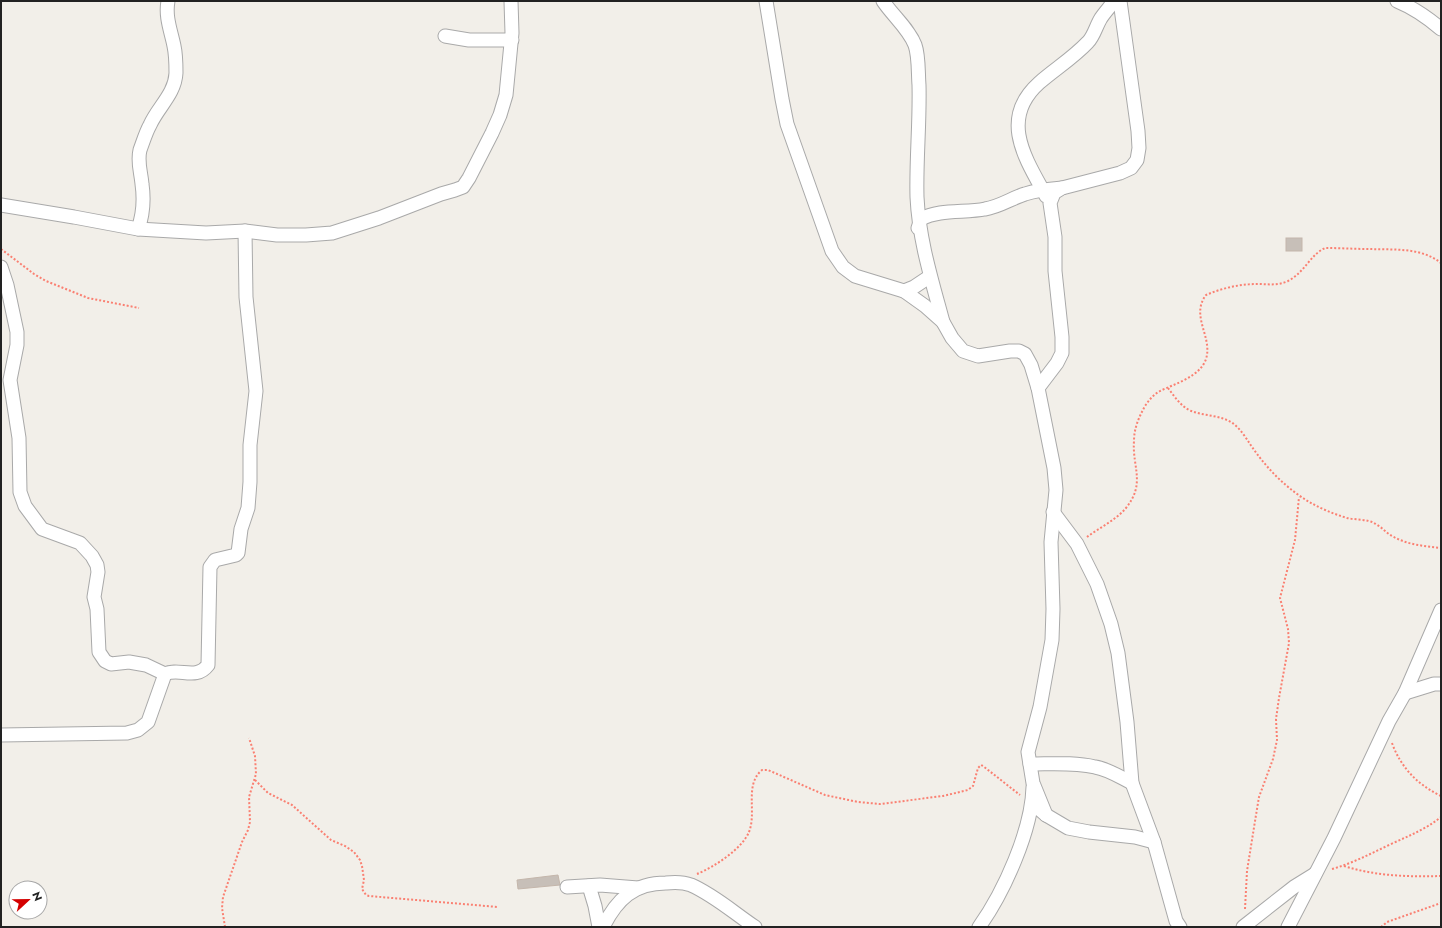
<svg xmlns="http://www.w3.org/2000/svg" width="1442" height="928" font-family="Jost,sans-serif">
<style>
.building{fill:#c7bfb8;stroke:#c4b6ab}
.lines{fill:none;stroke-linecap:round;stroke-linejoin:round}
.minor-casing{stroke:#a9a9a9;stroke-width:15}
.path{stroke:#fa8072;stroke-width:2;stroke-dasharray:2 2;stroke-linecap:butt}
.minor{stroke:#fff;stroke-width:13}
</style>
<rect width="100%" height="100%" fill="#f2efe9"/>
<g class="building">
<rect x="1286" y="238" width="16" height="13"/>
<polygon points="558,875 560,885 518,889 517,880"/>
</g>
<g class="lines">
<g class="minor-casing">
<g id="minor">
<polyline points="766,1 782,99 787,124 832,251 843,267 855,276 904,291 925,306 943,322 952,338 963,351 978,356 1010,351 1019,351 1025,354 1031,365 1038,388 1054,468 1056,490 1051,542 1053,609 1052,640 1040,707 1028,752 1033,783 1046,815"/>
<path d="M 883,1 C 893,16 909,29 915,45 C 919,56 918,73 919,85 C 920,122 916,160 917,197 C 919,240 932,281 943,322"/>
<path d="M 1397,1 C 1414,8 1427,17 1441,29"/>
<polyline points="445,36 469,40 512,40"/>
<path d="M 1046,196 C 1025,158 999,119 1039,83 C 1055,69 1073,58 1088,42 C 1094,36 1096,26 1101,18 C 1105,12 1110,7 1114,1"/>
<polyline points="1,205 74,217 138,229 206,233 245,231 277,235 306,235 332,233 379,218 441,194 455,190 463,187 469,178 492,133 500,115 506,95 512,33 511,1"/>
<path d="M 918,228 L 921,219 C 939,209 965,213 985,209 C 999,207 1012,198 1025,194 C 1037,190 1049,189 1062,188"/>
<path d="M 138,229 C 143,215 144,198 142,184 C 141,172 137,162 140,150 C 143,142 146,132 150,125 C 158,107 175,94 176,73 C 176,64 176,55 174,46 C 171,31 165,17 168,1"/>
<polyline points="1,267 7,285 17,332 17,345 10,380 19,438 20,492 25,506 42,529 80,543 92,556 97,565 98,572 94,597 97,609 99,652 105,661 111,664 129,662 146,665 165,674"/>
<polyline points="904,291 914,287 929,277"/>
<polyline points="1038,388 1057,363 1062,353 1062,337 1055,271 1055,237 1050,203 1054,193 1062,188 1120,173 1131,168 1137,160 1139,148 1138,131 1120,1"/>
<polyline points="1053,512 1077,544 1097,584 1111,624 1118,653 1127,722 1132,783 1154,842 1176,921 1180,927"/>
<polyline points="1405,693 1434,684 1441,684"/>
<path d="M 1,735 L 127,733 L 138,730 L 148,722 L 165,674 C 179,667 196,681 208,665 L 210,567 L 215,560 L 236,555 L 238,553 L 241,529 L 248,508 L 250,482 L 250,445 L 256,391 L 246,297 L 245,231"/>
<path d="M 1030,764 C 1051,764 1074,762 1095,767 C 1108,769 1120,777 1132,783"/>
<polyline points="1039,809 1046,815 1068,828 1089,832 1135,837 1154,842"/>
<polyline points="589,886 595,906 599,927"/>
<polyline points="567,887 600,885 638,888"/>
<path d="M 603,927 C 617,899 634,883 666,883 C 675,882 683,882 691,885 C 714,895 734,913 755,927"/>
<path d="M 979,927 C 1004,892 1032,830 1033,787"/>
<polyline points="1243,927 1294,887 1315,874"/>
<polyline points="1288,927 1334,838 1389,721 1405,693 1441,610"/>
</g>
</g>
<g class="path">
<polyline points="1,249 34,274 46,281 88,298 139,308"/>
<path d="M 1168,388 C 1174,396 1180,405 1189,410 C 1204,417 1222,414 1235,425 C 1241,430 1246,438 1250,444 C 1258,456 1267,467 1277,477 C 1299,498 1318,509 1347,518 C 1356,520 1367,519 1374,523 C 1382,527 1387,534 1394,537 C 1408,545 1425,546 1441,548"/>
<path d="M 1087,537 C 1099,528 1116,520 1126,508 C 1146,483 1132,467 1134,441 C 1134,428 1139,417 1145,406 C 1149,400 1153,395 1160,391 C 1174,384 1200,377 1206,359 C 1213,337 1190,316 1206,295 C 1222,288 1240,284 1258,284 C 1268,284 1278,286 1288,281 C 1305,272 1310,255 1325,248 C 1339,248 1354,249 1369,249 C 1393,250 1421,247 1441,263"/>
<path d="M 1392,743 C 1401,768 1418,785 1441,796"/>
<polyline points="255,780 268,793 292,805 331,840 345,846 354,852 360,860 362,866 364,880 362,889 366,895 369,896 498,907"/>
<path d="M 1344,866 C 1375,876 1409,877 1441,876"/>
<path d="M 1332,869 C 1353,863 1370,854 1389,845 C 1408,836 1425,830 1441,817"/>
<path d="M 697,874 C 714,867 742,849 749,832 C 757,812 744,785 762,770 L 768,770 L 825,795 L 858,802 L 880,804 L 943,796 L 968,790 L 973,786 L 978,768 L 981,765 L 983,766 L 1020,795"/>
<polyline points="1245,909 1247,871 1256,815 1259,797 1273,759 1277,740 1276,719 1279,698 1289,643 1288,629 1280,598 1295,540 1299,497"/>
<polyline points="225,927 222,908 223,897 242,842 248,830 250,822 249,797 256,774 255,756 249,738"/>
<polyline points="1381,927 1387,922 1441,903"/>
</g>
<use href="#minor" class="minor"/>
</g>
<rect width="1442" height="928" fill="none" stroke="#222222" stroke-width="4"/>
<g transform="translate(28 900) rotate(68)"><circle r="19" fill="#ffffff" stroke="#a7a7a7"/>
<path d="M0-3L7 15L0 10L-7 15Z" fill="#d40000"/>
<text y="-6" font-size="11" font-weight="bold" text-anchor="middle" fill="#222222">N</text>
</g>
</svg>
